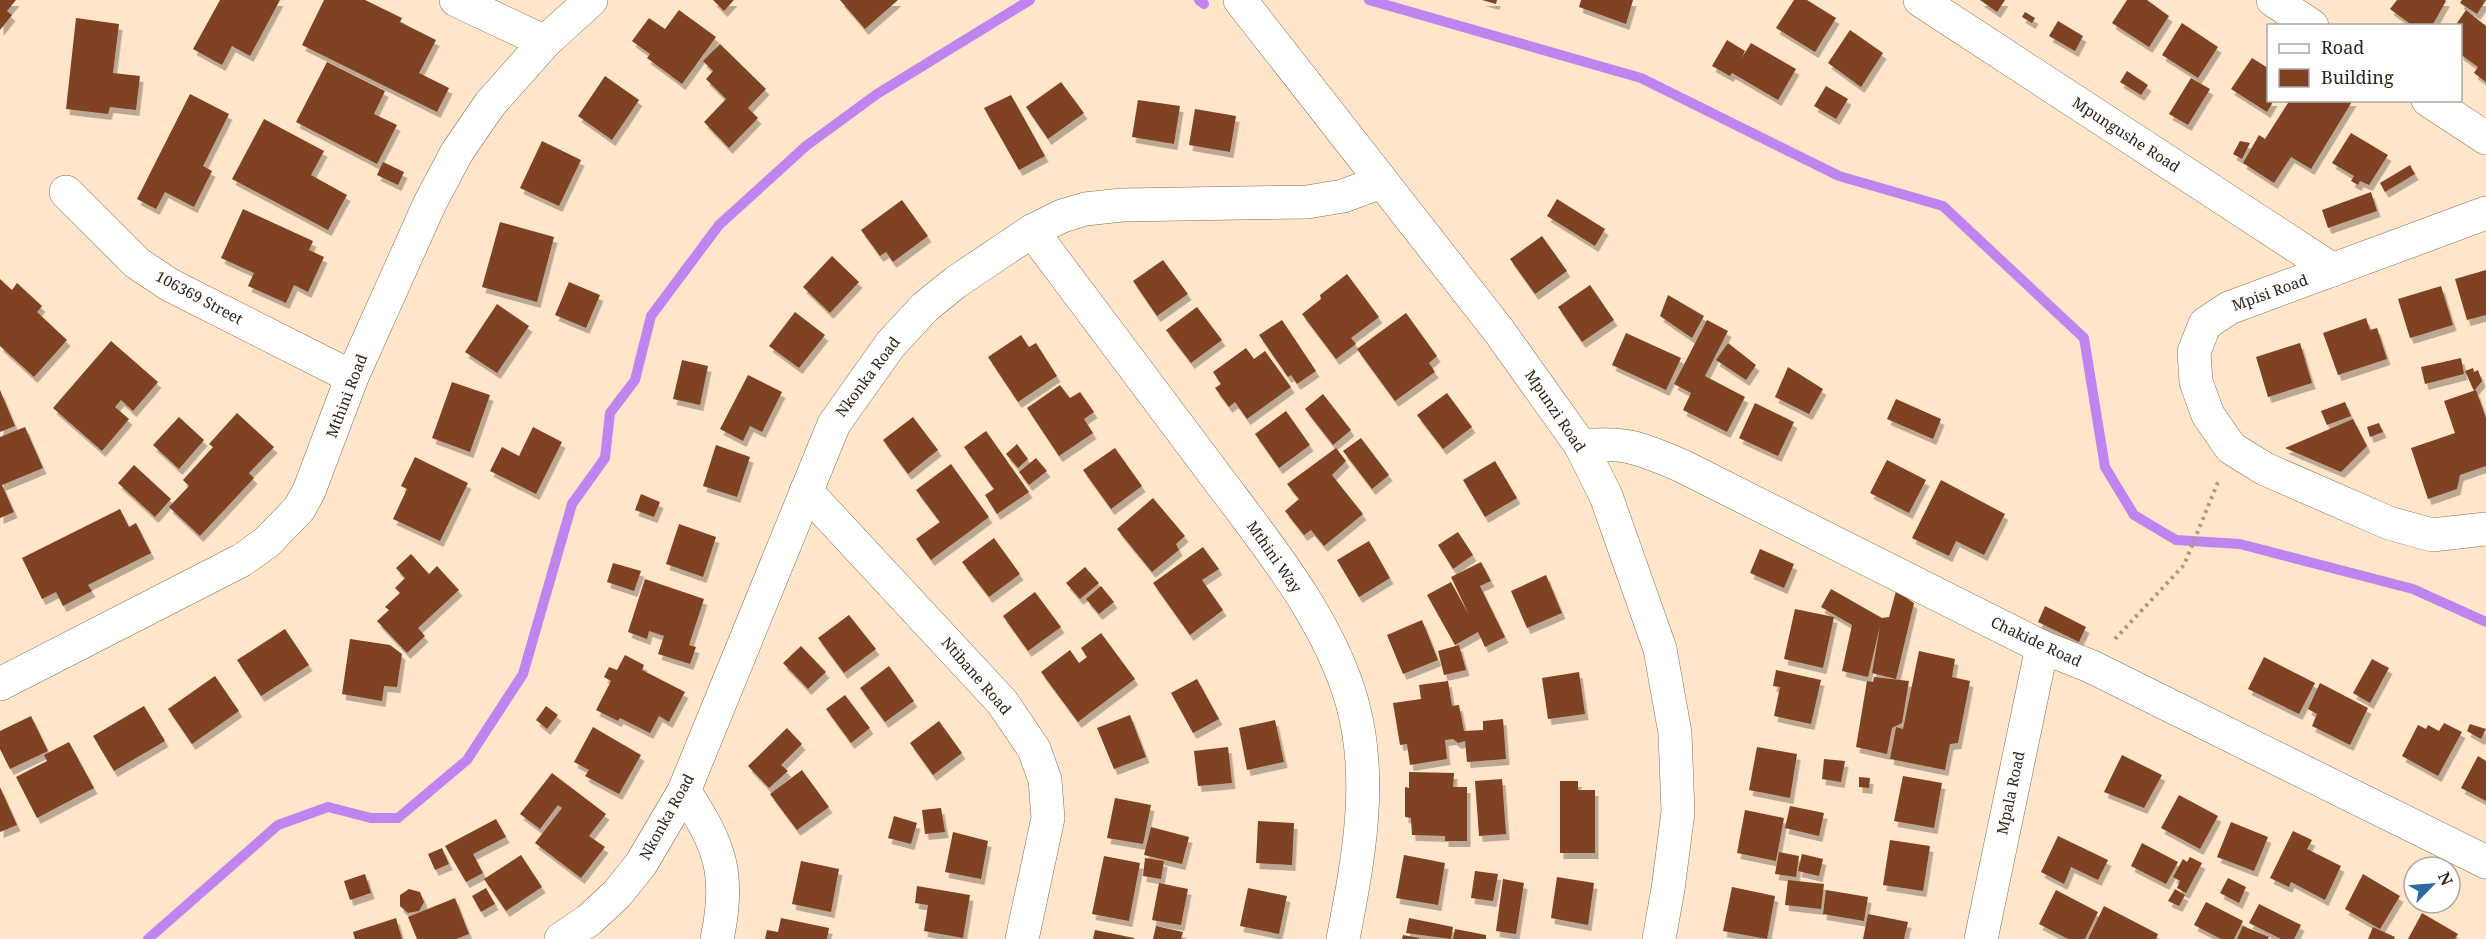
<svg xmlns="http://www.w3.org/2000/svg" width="2486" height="939" font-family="'Noto Serif',serif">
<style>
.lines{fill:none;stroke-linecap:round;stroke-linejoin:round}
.stream{stroke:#bf84ef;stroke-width:10}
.building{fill:#7f4220;filter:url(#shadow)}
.street-casing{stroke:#896d4f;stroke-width:34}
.path{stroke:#ad9983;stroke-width:4;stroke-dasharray:3 4.5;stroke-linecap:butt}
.street{stroke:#fff;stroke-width:33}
.labels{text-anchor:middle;stroke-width:6;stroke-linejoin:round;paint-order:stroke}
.street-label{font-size:15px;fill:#302417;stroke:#fff}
</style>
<defs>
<filter id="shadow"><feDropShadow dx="3.5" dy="6" stdDeviation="0" flood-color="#0004"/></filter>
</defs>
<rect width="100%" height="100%" fill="#ffe5ca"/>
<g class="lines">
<g class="stream">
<polyline points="1199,0 1204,4"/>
<polyline points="1369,0 1641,78 1839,176 1943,206 2084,338 2105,467 2134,515 2176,540 2240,544 2413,589 2486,622"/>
<polyline points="148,939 278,825 328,807 371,818 398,818 467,760 523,674 572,504 605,458 610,413 635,380 651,316 719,225 806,146 877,94 1030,0"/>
</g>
</g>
<g class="building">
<polygon points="0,0 16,0 7,11 12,15 0,30"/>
<polygon points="220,0 280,0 250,56 232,46 222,65 193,49"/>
<polygon points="324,0 365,0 402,18 400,22 436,40 419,73 449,88 437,112 302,45"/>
<polygon points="713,0 734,0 724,11"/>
<polygon points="840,0 898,0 865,29"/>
<polygon points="1482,0 1497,0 1496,4"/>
<polygon points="1581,0 1633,0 1626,24 1579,7"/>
<polygon points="1794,0 1807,0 1836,18 1815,52 1776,28"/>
<polygon points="1980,0 2005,0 1997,12"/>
<polygon points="2127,0 2147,0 2169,16 2149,47 2112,23"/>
<polygon points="2397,0 2445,0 2446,1 2432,26 2413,26 2390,9"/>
<polygon points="2462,0 2486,0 2477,14 2460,3"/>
<polygon points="679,10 716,37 682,84 647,58 650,54 632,41 649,18 665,29"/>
<polygon points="2466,10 2486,26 2486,82 2474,73 2478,67 2460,54 2460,26 2455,26"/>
<polygon points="2025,12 2035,18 2032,23 2022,17"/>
<polygon points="76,18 119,24 113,73 140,76 136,110 110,107 108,114 66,109"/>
<polygon points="2058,21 2083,36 2075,51 2049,36"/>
<polygon points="2182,23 2218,47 2198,78 2162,55"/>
<polygon points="1850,30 1883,53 1861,87 1828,63"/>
<polygon points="1727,40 1745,51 1741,59 1751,43 1796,69 1778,100 1732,73 1730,76 1712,66"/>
<polygon points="720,44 766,89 748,108 758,118 729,148 704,122 726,99 706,79 713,71 703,61"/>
<polygon points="2252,58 2268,68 2268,100 2274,100 2267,112 2231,89"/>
<polygon points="327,62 385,91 374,114 397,125 377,164 296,122"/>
<polygon points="2127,71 2148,85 2141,95 2120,82"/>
<polygon points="605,76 639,100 612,140 578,116"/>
<polygon points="2191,78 2210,89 2188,125 2169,114"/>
<polygon points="1061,82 1084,113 1048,139 1026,107"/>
<polygon points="1826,86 1848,99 1836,119 1814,106"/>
<polygon points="190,94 229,114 203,166 212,171 194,207 165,192 156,209 137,199"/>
<polygon points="1011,95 1045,156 1019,170 984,108"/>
<polygon points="1138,100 1180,106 1174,144 1132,137"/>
<polygon points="2290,100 2353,100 2311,169 2291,157 2274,183 2243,163 2259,135 2265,139"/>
<polygon points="1195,109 1236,116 1230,152 1189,145"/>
<polygon points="264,119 324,151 311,175 347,195 328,230 232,179"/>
<polygon points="2351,133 2388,155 2369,185 2360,181 2358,185 2351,181 2354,176 2332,163"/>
<polygon points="542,141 581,160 559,206 520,188"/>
<polygon points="2240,141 2250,143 2242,159 2233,154"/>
<polygon points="383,162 404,172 398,185 377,175"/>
<polygon points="2410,165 2415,174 2385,192 2380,183"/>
<polygon points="2371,192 2377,211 2328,228 2322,210"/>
<polygon points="1557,199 1605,229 1595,246 1547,216"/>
<polygon points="902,200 928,236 893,262 886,252 880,256 861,230"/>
<polygon points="243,209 313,241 309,250 324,257 308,292 294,285 286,303 248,286 254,273 221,258"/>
<polygon points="500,222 554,237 537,302 482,287"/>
<polygon points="1542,236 1567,271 1535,294 1510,259"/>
<polygon points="832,256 859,282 830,313 803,287"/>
<polygon points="1163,260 1188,294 1157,316 1133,281"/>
<polygon points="2486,270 2486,315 2467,320 2455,279"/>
<polygon points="1347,274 1379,317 1351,338 1356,344 1336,359 1302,314 1321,299 1320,295"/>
<polygon points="0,279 12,290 17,283 42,306 37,312 67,340 34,377 0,346"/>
<polygon points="569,282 600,295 586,328 555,315"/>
<polygon points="1590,285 1614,320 1582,342 1558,307"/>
<polygon points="2441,286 2453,325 2410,338 2398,299"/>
<polygon points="1668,295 1704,316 1692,338 1660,316"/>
<polygon points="497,304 529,326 497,373 465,352"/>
<polygon points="1197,307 1222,340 1191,363 1166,330"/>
<polygon points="795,312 825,335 799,368 769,346"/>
<polygon points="1406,313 1437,356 1429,363 1435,372 1395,401 1357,349"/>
<polygon points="2366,318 2370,330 2377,328 2387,359 2338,375 2323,333"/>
<polygon points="1282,320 1316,371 1297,384 1291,375 1288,377 1259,335"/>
<polygon points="1707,320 1728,331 1705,376 1745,397 1727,432 1683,410 1691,393 1674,384"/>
<polygon points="1626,333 1681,358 1666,390 1612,365"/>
<polygon points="1021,335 1029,347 1036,343 1057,376 1018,402 988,357"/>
<polygon points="111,341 158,382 133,411 121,400 115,407 129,419 102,451 53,408"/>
<polygon points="1728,343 1756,365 1746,380 1716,360"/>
<polygon points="2300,343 2312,383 2268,397 2256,357"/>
<polygon points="1246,348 1254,359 1265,351 1291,387 1247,419 1235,402 1229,407 1215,388 1221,384 1213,372"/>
<polygon points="2461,358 2464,374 2425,384 2421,367"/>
<polygon points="682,360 708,366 700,405 673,399"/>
<polygon points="1788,367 1823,389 1809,414 1775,397"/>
<polygon points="2473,368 2474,372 2478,370 2482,381 2474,391 2465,371"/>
<polygon points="748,375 782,392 762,432 750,426 743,441 720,429"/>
<polygon points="452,382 490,395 470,452 432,438"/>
<polygon points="1060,385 1070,398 1080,392 1094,412 1084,419 1093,433 1059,456 1027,408"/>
<polygon points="0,390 15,426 0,432"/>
<polygon points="2476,390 2486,418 2486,466 2460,475 2457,489 2428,499 2411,448 2455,433 2444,401"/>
<polygon points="1447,393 1472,427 1443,449 1417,415"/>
<polygon points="1323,394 1351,430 1333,445 1305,409"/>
<polygon points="1896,399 1941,419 1933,439 1887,419"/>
<polygon points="2345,402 2351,416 2327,425 2321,411"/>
<polygon points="1755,403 1794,422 1778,456 1739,438"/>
<polygon points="1286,411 1310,445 1279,468 1255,434"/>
<polygon points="237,413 274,447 249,473 254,478 200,536 169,507 189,486 183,480 213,447 209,444"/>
<polygon points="179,417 204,440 179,469 153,445"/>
<polygon points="913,417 938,450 908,474 883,440"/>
<polygon points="2353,419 2367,446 2341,472 2285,448"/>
<polygon points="2379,423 2383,432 2370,437 2367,427"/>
<polygon points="25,427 43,468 2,485 14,512 0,518 0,437"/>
<polygon points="533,427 562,442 536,494 490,471 502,447 519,456"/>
<polygon points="986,431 1029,492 997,514 985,495 994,489 964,447"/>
<polygon points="1361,438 1389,475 1372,489 1343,451"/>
<polygon points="1017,444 1028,459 1018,468 1006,454"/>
<polygon points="716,445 750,457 737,497 703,486"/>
<polygon points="1115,448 1142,486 1111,509 1083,470"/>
<polygon points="1336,448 1346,461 1332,475 1363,514 1324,546 1311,530 1304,535 1285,511 1299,499 1287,484"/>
<polygon points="415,457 468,483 440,541 393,519 407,489 401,486"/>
<polygon points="1036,458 1047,471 1029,485 1019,472"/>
<polygon points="1887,460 1926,480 1909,513 1870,493"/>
<polygon points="1495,461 1517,498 1485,517 1463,480"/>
<polygon points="951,464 989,517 931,560 916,539 940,522 916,490"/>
<polygon points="134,465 171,499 155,517 118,483"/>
<polygon points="1941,480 2005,514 1984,555 1956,541 1949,556 1912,538"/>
<polygon points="641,494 660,502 654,517 635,510"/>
<polygon points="1153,498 1185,536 1176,544 1179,550 1152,572 1117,529"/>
<polygon points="120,509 129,527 136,523 151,553 88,585 92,591 63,606 56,592 42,599 22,558"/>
<polygon points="679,524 716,537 703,577 666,564"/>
<polygon points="1458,532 1473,555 1453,569 1438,545"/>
<polygon points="994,538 1020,574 989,597 962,562"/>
<polygon points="1369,541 1390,578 1359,597 1337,560"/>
<polygon points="1203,547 1219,569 1202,580 1223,610 1190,635 1153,583"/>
<polygon points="1760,549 1794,564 1784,588 1750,573"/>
<polygon points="411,554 429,574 437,566 459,590 418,628 425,636 407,653 377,621 389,610 385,607 400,593 395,588 405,578 396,568"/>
<polygon points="1481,562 1491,581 1480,586 1505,637 1485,647 1478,632 1455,645 1427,595 1451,582 1469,615 1451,577"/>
<polygon points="613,563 641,571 634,591 607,582"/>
<polygon points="1085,567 1099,583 1080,599 1066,583"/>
<polygon points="1546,575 1562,613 1527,628 1511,591"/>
<polygon points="645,579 704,599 689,645 696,647 690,664 658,654 664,636 649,631 647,639 628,632"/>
<polygon points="1101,586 1114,602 1099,614 1086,599"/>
<polygon points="1831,589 1882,618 1889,617 1896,591 1914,603 1896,679 1872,673 1880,626 1868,677 1842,671 1852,625 1821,607"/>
<polygon points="1035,592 1061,627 1028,651 1003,616"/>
<polygon points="2045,606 2086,627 2079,642 2038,622"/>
<polygon points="1795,609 1834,617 1823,668 1784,659"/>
<polygon points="849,615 876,649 844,673 818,638"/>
<polygon points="1422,620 1438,660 1403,674 1387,635"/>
<polygon points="285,629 309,665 261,696 237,660"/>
<polygon points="1101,633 1135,679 1078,722 1041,672 1070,650 1079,663 1087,657 1081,648"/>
<polygon points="350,639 390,645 402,654 397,687 384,686 382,701 342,694"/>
<polygon points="1459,645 1466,670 1444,675 1438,651"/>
<polygon points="801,646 826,672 808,689 783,663"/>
<polygon points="1919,651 1955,659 1952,677 1970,681 1958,743 1950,744 1945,770 1890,759 1896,727 1903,729"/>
<polygon points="625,655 644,665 642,670 685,692 669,722 659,716 650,733 620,718 618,721 596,710 611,681 604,677 609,667 617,670"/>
<polygon points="2264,657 2315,683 2299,714 2248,689"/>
<polygon points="2372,659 2389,668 2370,703 2353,693"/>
<polygon points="889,666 914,701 885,722 860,688"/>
<polygon points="1776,670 1821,680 1811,724 1774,716 1780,687 1773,686"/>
<polygon points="1579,672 1585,714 1548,719 1542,678"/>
<polygon points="215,676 239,711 192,744 168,709"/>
<polygon points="1874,677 1909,681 1902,723 1892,728 1887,754 1856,747 1867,681 1873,682"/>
<polygon points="1197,679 1219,719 1193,733 1171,693"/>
<polygon points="1448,681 1452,706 1459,705 1464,731 1483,730 1483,721 1503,719 1506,759 1467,762 1465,741 1458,743 1453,739 1445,740 1447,759 1410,765 1407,744 1400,745 1393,703 1421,699 1419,685"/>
<polygon points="2320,683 2368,708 2350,745 2312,726 2317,714 2308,709"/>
<polygon points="845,695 870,728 851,743 826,709"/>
<polygon points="144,706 165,741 114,771 93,736"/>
<polygon points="546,706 558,715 547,729 536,720"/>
<polygon points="1130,715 1146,757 1114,769 1097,728"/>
<polygon points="31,716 48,751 10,769 0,749 0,731"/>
<polygon points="1275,720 1284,762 1247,770 1239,728"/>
<polygon points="939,721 962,753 933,775 910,743"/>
<polygon points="2444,723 2462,732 2438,776 2402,756 2418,725 2426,729 2428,725 2439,731"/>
<polygon points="2470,724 2486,729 2481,739 2467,731"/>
<polygon points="593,727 641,755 619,794 585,776 589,770 574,762"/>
<polygon points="787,728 802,744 781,765 788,771 769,788 748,766"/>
<polygon points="69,742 94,788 37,818 16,777 47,761 44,755"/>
<polygon points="1228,747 1232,783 1198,786 1194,751"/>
<polygon points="1757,747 1797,754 1790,798 1749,790"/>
<polygon points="2122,755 2162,775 2144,808 2104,792"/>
<polygon points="2478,756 2486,761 2486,801 2461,788"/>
<polygon points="1824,759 1845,761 1841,782 1822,779"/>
<polygon points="802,770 829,807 797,830 770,794"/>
<polygon points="1409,772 1454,773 1453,787 1467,787 1467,841 1445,841 1445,836 1412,835 1411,818 1405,817 1405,787 1409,788"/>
<polygon points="552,773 606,814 589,836 605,847 581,878 535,843 562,808 558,805 540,829 520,814"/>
<polygon points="1903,776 1942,783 1934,828 1894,821"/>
<polygon points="1859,777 1870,778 1869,788 1859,787"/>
<polygon points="1502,779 1506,834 1479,836 1475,781"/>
<polygon points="1560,781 1578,781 1578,790 1595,790 1595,853 1560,853"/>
<polygon points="0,787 17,825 0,832"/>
<polygon points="2179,795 2218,816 2200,849 2161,828"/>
<polygon points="1115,798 1151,805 1143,844 1107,838"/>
<polygon points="1790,806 1824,813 1819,836 1785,828"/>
<polygon points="941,808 945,832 925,834 922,810"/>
<polygon points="1745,810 1784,818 1776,861 1737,853"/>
<polygon points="894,816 917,823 911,844 888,838"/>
<polygon points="496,819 506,837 473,854 483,873 466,882 445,846"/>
<polygon points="1258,821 1294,823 1292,865 1256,863"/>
<polygon points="2231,822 2268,837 2254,871 2217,857"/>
<polygon points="1151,827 1189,837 1182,864 1144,855"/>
<polygon points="2293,831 2312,840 2307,849 2341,866 2325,900 2291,882 2289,887 2270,878"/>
<polygon points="953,832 988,841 981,879 945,872"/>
<polygon points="2058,836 2108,860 2098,880 2071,867 2064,884 2041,872"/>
<polygon points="1890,840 1930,846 1923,891 1883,885"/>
<polygon points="2142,843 2178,862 2166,884 2131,866"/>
<polygon points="442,848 449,864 435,870 428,854"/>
<polygon points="1779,852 1799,856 1796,877 1775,874"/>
<polygon points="1802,854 1823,859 1819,876 1798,871"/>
<polygon points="521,855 542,887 506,911 484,879"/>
<polygon points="1404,855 1445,863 1438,905 1396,898"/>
<polygon points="1104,856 1140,863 1129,921 1092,914"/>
<polygon points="2190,857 2202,863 2186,893 2177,888 2180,881 2173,877 2183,859 2187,862"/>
<polygon points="1145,858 1164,861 1161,879 1143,876"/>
<polygon points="801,861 839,869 831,912 792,904"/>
<polygon points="1475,871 1498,874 1493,901 1471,898"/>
<polygon points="365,874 371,893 350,900 344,881"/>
<polygon points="2363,874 2400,896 2380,929 2345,909"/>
<polygon points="1557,877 1594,883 1588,925 1551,918"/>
<polygon points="2228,878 2246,887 2239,903 2220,893"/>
<polygon points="1503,879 1524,883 1516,934 1496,931"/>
<polygon points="1788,880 1824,884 1821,909 1785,905"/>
<polygon points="1159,883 1188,889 1181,925 1152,920"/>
<polygon points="917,886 970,895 963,938 924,931 928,905 915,903"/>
<polygon points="1732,887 1775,896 1767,939 1723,931"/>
<polygon points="486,888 495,904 481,912 472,896"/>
<polygon points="1248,888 1287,896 1279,934 1240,926"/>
<polygon points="409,889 420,892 424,902 419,911 408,913 400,906 400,895"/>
<polygon points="2175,889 2185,895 2179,906 2168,901"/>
<polygon points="1826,890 1868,897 1864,921 1823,914"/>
<polygon points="2056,890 2098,912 2085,939 2068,939 2039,924"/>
<polygon points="455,898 469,934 456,939 417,939 408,917"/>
<polygon points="2206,902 2243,921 2234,939 2221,939 2194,925"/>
<polygon points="2259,904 2301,925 2294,939 2281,939 2249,923"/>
<polygon points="2104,906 2158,934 2156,939 2088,939"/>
<polygon points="2422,913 2458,934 2455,939 2408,939"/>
<polygon points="1868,914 1908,922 1904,939 1863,939"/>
<polygon points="396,918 402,939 355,939 353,932"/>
<polygon points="781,918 829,928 827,939 765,939 767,930 778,932"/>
<polygon points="1409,918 1453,927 1451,939 1406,933"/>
<polygon points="1156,926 1183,932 1181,939 1153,939"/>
<polygon points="2243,926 2269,937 2268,939 2237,939"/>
<polygon points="2373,927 2395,937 2394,939 2368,939"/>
<polygon points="1455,929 1486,935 1486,939 1453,939"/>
<polygon points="1095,930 1134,938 1134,939 1093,939"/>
<polygon points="1403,935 1419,938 1419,939 1402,939"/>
</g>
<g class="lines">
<g class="street-casing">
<g id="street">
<polyline points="456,0 545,42"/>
<polyline points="1240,0 1499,331 1581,446 1606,496 1660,649 1675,733 1678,812 1668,889 1659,939"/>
<polyline points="1920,0 2333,270"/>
<polyline points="2273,0 2312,26"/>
<polyline points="2428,100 2486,138"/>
<polyline points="66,192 137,263 170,285 352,377"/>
<polyline points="2486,213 2229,308 2205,324 2194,352 2196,382 2208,415 2231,448 2265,469 2389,523 2432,535 2486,529"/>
<path d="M 1032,231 C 1091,310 1150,388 1209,467 C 1261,537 1328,616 1352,702 C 1374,780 1358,861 1343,939"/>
<path d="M 1581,446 C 1625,441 1642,449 1682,466 L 2042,647 L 2090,666 L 2486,862"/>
<polyline points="806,491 1002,702 1034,749 1045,780 1048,818 1022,939"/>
<polyline points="0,684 242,560 267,542 299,509 309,491 352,377 430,203 457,152 490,104 545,42 591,0"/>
<path d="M 684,791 C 720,845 731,874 717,939"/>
<polyline points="561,939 589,920 617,894 641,864 684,791 834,424 890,345 925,307 956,282 1032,231 1062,216 1085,209 1122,205 1307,202 1343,196 1381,182"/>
<polyline points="1981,939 2042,647"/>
</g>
</g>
<polyline class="path" points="2115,639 2184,565 2218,482"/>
<use href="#street" class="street"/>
</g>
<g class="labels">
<g class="street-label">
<text transform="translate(2126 135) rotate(33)" y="5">Mpungushe Road</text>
<text transform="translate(2270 293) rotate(-20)" y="5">Mpisi Road</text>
<text transform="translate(199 298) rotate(28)" y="5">106369 Street</text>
<text transform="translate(868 377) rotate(-53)" y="5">Nkonka Road</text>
<text transform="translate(347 396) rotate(-69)" y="5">Mthini Road</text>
<text transform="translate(1555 411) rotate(56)" y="5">Mpunzi Road</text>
<text transform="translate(1274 557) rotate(55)" y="5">Mthini Way</text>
<text transform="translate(2036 642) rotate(25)" y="5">Chakide Road</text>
<text transform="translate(976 676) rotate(49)" y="5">Ntibane Road</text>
<text transform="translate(2011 793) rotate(-78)" y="5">Mpala Road</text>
<text transform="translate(667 817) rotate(-61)" y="5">Nkonka Road</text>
</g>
</g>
<rect x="2267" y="24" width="195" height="78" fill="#ffffff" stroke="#aca7a2" stroke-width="1.5"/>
<rect x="2279" y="44" width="30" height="9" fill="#ffffff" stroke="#aca7a2" stroke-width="1.5"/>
<text x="2321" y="54" font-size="18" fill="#302417">Road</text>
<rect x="2279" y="69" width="30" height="18" fill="#7f4220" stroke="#aca7a2" stroke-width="1.5"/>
<text x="2321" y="84" font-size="18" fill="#302417">Building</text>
<g transform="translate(2432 885) rotate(65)"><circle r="28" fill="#ffffff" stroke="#aca7a2" stroke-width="1.5"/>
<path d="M0-4.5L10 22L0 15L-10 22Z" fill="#2c6aa1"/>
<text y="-9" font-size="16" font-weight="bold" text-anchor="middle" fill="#302417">N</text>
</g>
</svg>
